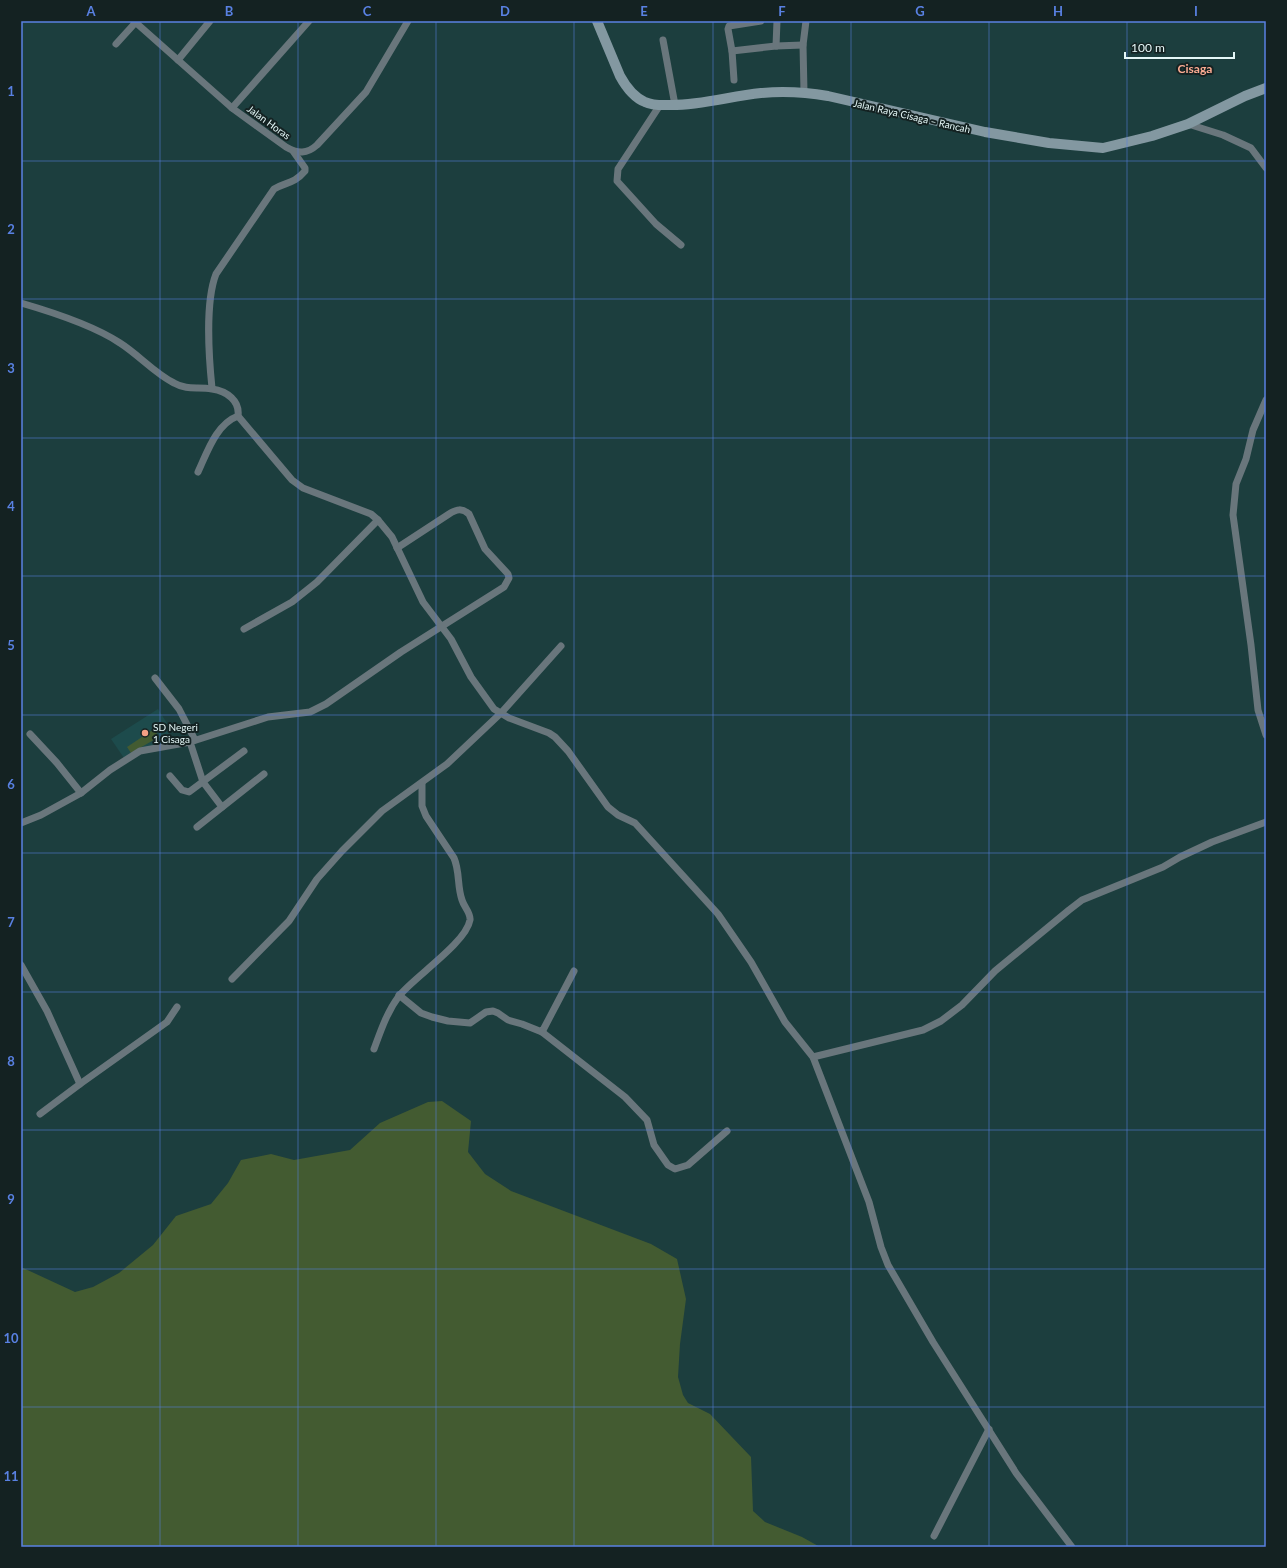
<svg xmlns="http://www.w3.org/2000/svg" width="1287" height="1568" font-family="Lato,sans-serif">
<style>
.built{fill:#1d4b4c}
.green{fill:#435b31}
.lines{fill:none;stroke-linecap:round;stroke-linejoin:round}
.street{stroke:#69767c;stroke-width:7}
.secondary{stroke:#8398a1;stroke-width:10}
.grid{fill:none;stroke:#5981e2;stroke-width:1;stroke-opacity:0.55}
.poi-dot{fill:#f39f84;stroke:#142222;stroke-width:1.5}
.labels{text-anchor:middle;stroke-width:4;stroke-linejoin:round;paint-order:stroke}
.street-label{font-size:10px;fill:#e5f8f8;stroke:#142222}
.poi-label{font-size:10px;fill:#e5f8f8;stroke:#142222;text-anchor:start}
.quarter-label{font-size:12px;font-weight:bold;fill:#faab92;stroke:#142222}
.neatline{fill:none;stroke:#5981e2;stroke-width:1.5}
.grid-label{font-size:13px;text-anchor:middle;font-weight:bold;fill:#5981e2}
</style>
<rect width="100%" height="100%" fill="#1c3e3e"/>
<polygon class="built" points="158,709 172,731 167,735 172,742 157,745 124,758 111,739"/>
<g class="green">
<polygon points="154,729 159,737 131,753 127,747"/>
<polygon points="442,1101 471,1121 468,1152 485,1174 511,1191 651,1244 677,1259 686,1299 680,1344 678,1377 683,1395 688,1403 710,1414 751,1457 753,1511 765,1522 802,1537 820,1547 21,1547 21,1267 75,1292 93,1287 119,1273 153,1245 176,1216 211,1204 228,1183 241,1160 271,1154 294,1160 350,1150 380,1123 428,1102"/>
</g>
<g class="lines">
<g class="street">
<path d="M 134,21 L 232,108 L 286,147 C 298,154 307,154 317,145 L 366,92 L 408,21"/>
<polyline points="761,21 729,26 728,29 732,51 776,46 803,45"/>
<polyline points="663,40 675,105"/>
<polyline points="116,44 136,22"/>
<polyline points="776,46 777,21"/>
<polyline points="732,51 734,80"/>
<polyline points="178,60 210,21"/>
<polyline points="804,92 803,45 806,21"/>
<polyline points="660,105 618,169 617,181 656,224 681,245"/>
<polyline points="232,108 309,21"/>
<polyline points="1188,124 1223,135 1251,148 1266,168"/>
<path d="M 21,303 C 52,312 93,325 120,343 C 139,355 154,373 174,383 C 188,391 198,386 212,389 C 227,391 240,401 238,416 L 292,480 L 303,488 L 371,514 L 378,520 L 392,537 L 423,602 L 451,639 L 471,677 L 494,709 L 509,718 L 549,733 L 555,737 L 568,751 L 608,807 L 618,815 L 635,823 L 718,914 L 751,962 L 785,1022 L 813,1057 L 869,1202 L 881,1247 L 888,1265 L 933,1342 L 1016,1473 L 1072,1547"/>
<path d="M 212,388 C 209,359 205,302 216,274 L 274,189 C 286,182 294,184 305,171 L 305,168 L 293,151"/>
<polyline points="1266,400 1253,430 1246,459 1236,484 1233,515 1251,645 1258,710 1266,735"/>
<path d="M 198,472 C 207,453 216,424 238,416"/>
<polyline points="244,629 292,602 317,582 378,520"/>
<polyline points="155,678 179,709 195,740"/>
<polyline points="30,734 57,763 81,793"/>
<polyline points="190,742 203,782 222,807"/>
<polyline points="170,776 182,790 189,792 244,751"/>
<path d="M 21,823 L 41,815 L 81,793 L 110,770 L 140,751 L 190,742 L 268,717 L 310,712 L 326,704 L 401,652 L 504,587 L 509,578 L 508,574 L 485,549 L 469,514 C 462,508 457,509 449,514 L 397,548"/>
<polyline points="197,827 264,774"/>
<polyline points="21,965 47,1011 80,1084"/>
<polyline points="232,979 289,921 317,879 342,851 382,811 447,764 501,713 561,646"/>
<polyline points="399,995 421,1013 432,1017 448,1021 470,1023 486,1012 493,1011 498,1013 508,1020 522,1024 542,1032 574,971"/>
<polyline points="542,1032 625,1097 647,1120 654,1145 668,1165 675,1169 688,1165 727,1131"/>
<path d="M 374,1049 C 381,1030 387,1012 399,996 C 414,977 466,943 470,920 C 471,913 464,907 462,900 C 457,886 460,872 454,858 L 426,816 L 422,806 L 422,783"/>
<polyline points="813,1057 923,1030 941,1021 962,1005 995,971 1069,910 1082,900 1163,867 1180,857 1212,842 1266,822"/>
<polyline points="40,1114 80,1084 167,1022 177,1007"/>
<polyline points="934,1536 989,1429"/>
</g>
<path class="secondary" d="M 597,21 L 620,76 C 626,87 633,97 645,102 C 653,106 663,105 672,105 C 703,105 731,96 761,93 C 784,91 805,92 828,96 L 985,132 L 1049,143 L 1103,148 L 1152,136 L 1188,124 L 1245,96 L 1266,88"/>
</g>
<path class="grid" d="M 160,21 L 160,1547M 298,21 L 298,1547M 436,21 L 436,1547M 574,21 L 574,1547M 713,21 L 713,1547M 851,21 L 851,1547M 989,21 L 989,1547M 1127,21 L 1127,1547M 21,161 L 1266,161M 21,299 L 1266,299M 21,438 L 1266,438M 21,576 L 1266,576M 21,715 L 1266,715M 21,853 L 1266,853M 21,992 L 1266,992M 21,1130 L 1266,1130M 21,1269 L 1266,1269M 21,1407 L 1266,1407"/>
<circle class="poi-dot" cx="145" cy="733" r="4"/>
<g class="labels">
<g class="street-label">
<text transform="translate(912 116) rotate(13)" y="4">Jalan Raya Cisaga – Rancah</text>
<text transform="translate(269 122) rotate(36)" y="4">Jalan Horas</text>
</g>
<g class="poi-label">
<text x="153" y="731">SD Negeri<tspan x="153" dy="12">1 Cisaga</tspan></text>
</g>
<g class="quarter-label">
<text x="1195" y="73">Cisaga</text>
</g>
</g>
<rect width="1287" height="1568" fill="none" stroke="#142222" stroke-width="44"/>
<path d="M1125 52v6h109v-6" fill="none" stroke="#e5f8f8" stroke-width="2"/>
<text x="1131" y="52" font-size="12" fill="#e5f8f8" stroke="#142222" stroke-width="3" paint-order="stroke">100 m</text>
<rect x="22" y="22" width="1243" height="1524" class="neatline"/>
<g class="grid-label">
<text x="91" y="16">A</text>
<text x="229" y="16">B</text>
<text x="367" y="16">C</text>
<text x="505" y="16">D</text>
<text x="644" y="16">E</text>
<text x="782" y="16">F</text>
<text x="920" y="16">G</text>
<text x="1058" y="16">H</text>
<text x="1196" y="16">I</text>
<text x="11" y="96">1</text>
<text x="11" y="234">2</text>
<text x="11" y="373">3</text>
<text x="11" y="511">4</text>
<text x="11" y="650">5</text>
<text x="11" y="789">6</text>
<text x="11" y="927">7</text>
<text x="11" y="1066">8</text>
<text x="11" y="1204">9</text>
<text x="11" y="1343">10</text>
<text x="11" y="1481">11</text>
</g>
</svg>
